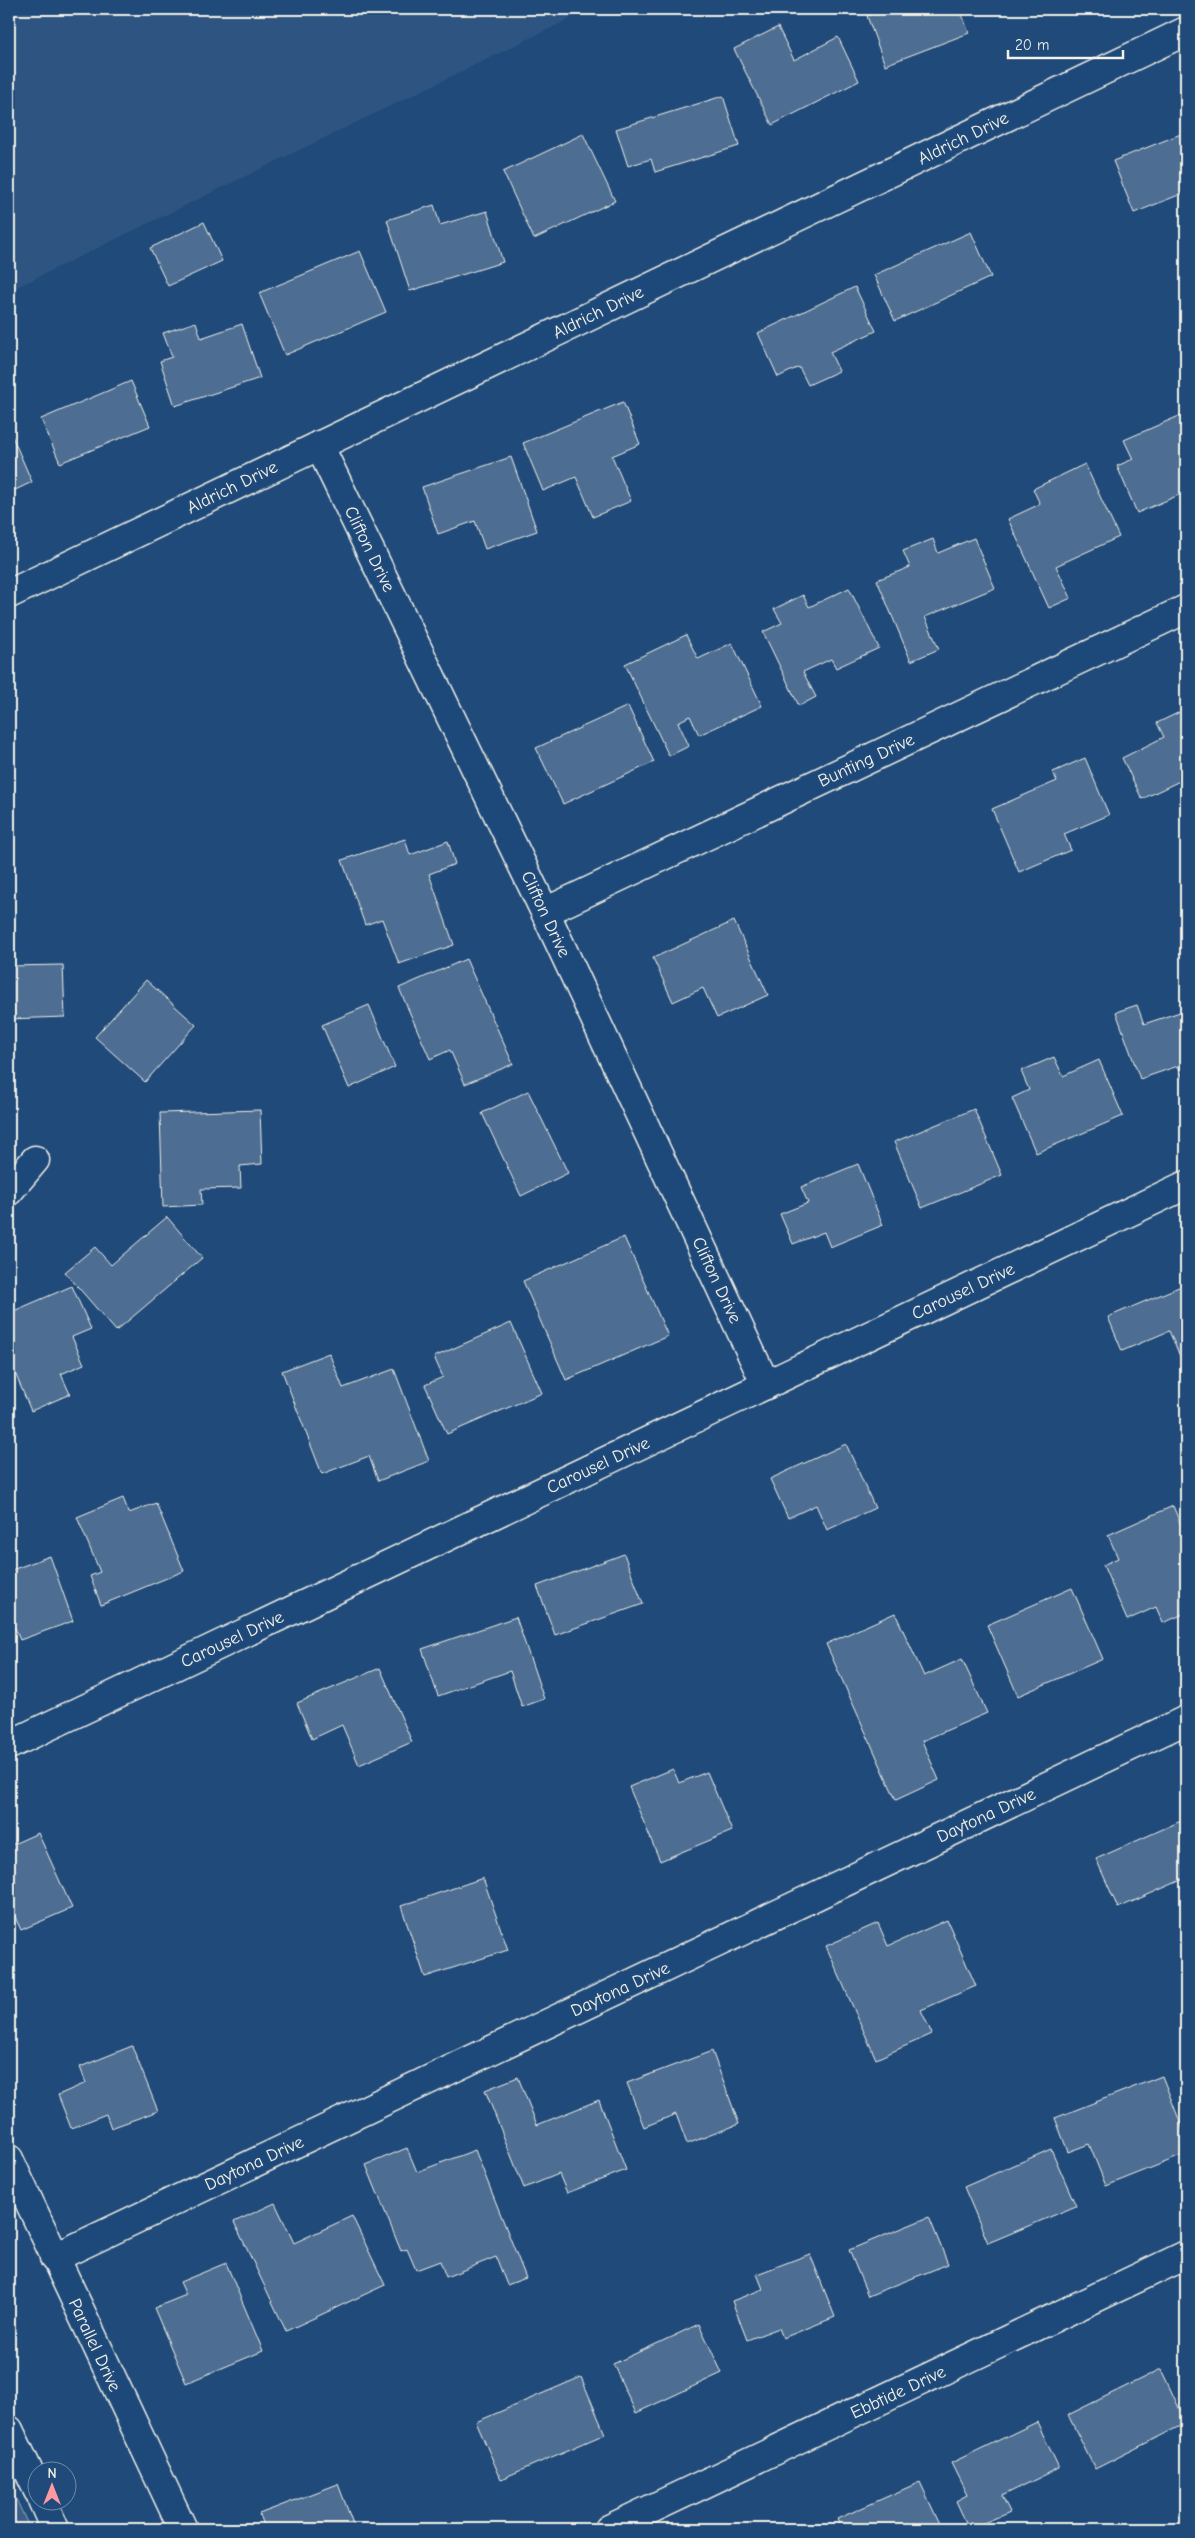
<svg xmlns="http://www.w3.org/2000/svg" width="1195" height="2538" font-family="'Comic Neue',sans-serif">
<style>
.built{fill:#2d5581}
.green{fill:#3a5f88;stroke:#97a8b8}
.building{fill:#4d6e92;stroke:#f4f1e8}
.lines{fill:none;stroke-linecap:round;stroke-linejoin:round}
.minor-casing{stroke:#f4f1e8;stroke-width:31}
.secondary-casing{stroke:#f4f1e8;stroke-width:31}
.minor{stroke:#1f4a7a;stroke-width:28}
.secondary{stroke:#1f4a7a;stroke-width:28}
.labels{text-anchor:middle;stroke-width:5;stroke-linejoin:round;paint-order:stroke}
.street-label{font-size:18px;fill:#f4f1e8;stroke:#1f4a7a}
</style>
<rect width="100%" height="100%" fill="#1f4a7a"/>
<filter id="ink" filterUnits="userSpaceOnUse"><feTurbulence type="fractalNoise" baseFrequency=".02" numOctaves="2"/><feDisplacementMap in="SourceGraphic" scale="10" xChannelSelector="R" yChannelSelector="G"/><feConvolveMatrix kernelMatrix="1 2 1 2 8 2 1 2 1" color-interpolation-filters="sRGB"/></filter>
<g filter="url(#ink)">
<polygon class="built" points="9,9 590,9 9,291"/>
<polygon class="green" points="9,2484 30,2529 9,2529"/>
<g class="building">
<polygon points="887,9 960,9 969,33 885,65 867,16"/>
<polygon points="778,27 794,60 838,37 859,81 772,125 734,49"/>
<polygon points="723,96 739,146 655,172 651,159 628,166 616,129"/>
<polygon points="1186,132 1186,192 1134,213 1113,161"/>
<polygon points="583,134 615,201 534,239 503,172"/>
<polygon points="434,205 440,225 487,211 503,262 410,291 387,220"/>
<polygon points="204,222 222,261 168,286 150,248"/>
<polygon points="971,232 991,277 895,321 874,275"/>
<polygon points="360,251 386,312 285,355 259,293"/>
<polygon points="855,287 876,331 830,352 839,371 808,385 799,367 778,377 758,333"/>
<polygon points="196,322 201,338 242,324 260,378 175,406 160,361 172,357 163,333"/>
<polygon points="131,381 150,426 60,463 41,419"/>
<polygon points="623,402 640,444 612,456 631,501 593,517 576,477 543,491 523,443"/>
<polygon points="1186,413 1186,492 1137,513 1117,466 1133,459 1124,440"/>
<polygon points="12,436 32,482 9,493 9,437"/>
<polygon points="511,457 537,531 485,549 475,521 438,534 422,487"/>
<polygon points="1085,464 1119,537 1056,566 1071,598 1049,608 1008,519 1040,504 1033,489"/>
<polygon points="974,538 995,588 925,617 939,649 911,661 877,580 910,567 903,551 933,539 938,553"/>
<polygon points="849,588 879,648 836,668 831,659 803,672 816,697 799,706 763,632 782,623 774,609 803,595 809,607"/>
<polygon points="686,635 698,659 732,643 762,706 699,735 690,716 678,722 689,746 669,756 625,664"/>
<polygon points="628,706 654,762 563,804 536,748"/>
<polygon points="1186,709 1186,778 1142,799 1122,758 1164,737 1157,723"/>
<polygon points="1085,758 1109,815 1064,834 1071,850 1019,872 992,809 1057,781 1053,772"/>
<polygon points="405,839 410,855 448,841 455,864 429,874 454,945 399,964 382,919 365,925 342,860"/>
<polygon points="734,921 768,995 717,1018 703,988 673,1002 653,958"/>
<polygon points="466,959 513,1064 465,1084 450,1050 430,1059 399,988"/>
<polygon points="63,965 65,1017 9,1019 9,966"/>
<polygon points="146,980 196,1025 145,1082 95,1037"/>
<polygon points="369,1005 395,1067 349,1088 322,1025"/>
<polygon points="1137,1005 1144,1024 1186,1010 1186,1080 1184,1081 1178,1066 1140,1079 1116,1012"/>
<polygon points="1054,1057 1063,1076 1099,1060 1123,1116 1036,1153 1012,1098 1029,1090 1021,1071"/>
<polygon points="528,1091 568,1173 521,1196 482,1113"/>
<polygon points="974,1109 1002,1175 922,1208 894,1142"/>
<polygon points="260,1110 262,1164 240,1166 241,1188 201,1189 202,1205 163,1207 160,1113"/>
<polygon points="858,1164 883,1225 830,1247 824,1232 793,1244 780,1214 808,1203 801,1187"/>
<polygon points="167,1217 202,1258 116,1331 65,1272 95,1247 111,1265"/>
<polygon points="624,1237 668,1336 566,1380 523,1281"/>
<polygon points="1186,1284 1186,1370 1169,1331 1122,1351 1108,1317"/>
<polygon points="72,1286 91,1329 72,1337 84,1364 61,1374 70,1394 31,1411 13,1368 9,1370 9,1313"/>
<polygon points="511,1323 542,1393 447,1434 425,1385 443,1377 434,1357"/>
<polygon points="329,1353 343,1388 394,1369 429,1461 378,1481 369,1456 322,1474 282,1371"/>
<polygon points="846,1444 875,1508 827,1530 816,1505 788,1518 770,1479"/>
<polygon points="1186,1466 1186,1486 1179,1469"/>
<polygon points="123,1498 129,1513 156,1503 184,1571 101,1605 90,1576 100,1572 77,1517"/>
<polygon points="1173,1506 1186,1537 1186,1613 1163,1623 1156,1607 1127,1620 1103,1565 1118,1558 1108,1535"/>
<polygon points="624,1554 643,1604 555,1635 537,1586"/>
<polygon points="50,1556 73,1621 20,1640 15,1628 9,1630 9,1571"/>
<polygon points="1072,1588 1103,1659 1018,1696 987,1625"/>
<polygon points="895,1613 924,1676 962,1659 987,1713 922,1741 939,1780 896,1800 826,1644"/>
<polygon points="516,1617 544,1699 522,1707 510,1671 438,1696 422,1649"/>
<polygon points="380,1668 412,1742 359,1765 342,1725 312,1739 297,1703"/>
<polygon points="673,1769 679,1783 707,1772 732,1831 660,1861 629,1787"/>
<polygon points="1181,1821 1186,1834 1186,1878 1118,1908 1096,1859"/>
<polygon points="38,1833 72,1908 21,1930 9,1904 9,1846"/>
<polygon points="483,1878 508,1950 425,1977 401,1906"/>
<polygon points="947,1920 976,1986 921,2010 932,2034 876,2059 826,1946 878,1923 888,1946"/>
<polygon points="132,2046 158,2111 111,2128 106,2114 71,2128 58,2095 86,2083 80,2067"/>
<polygon points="712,2051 739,2124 687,2144 676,2114 644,2127 627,2083"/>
<polygon points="1162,2076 1186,2137 1186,2154 1106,2186 1089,2144 1068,2152 1055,2118"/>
<polygon points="518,2077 537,2125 599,2100 626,2170 567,2193 559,2174 524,2188 485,2090"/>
<polygon points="407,2148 417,2172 475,2150 526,2278 507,2285 496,2257 446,2277 440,2261 416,2270 407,2249 401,2251 366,2165"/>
<polygon points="1051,2149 1076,2206 988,2243 964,2187"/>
<polygon points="275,2203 294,2243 352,2216 385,2285 286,2331 234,2222"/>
<polygon points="929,2217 948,2264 868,2296 849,2250"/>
<polygon points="810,2254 835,2317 783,2338 779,2328 747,2340 732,2301 763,2289 757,2274"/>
<polygon points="226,2263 263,2351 186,2383 154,2308 186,2295 180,2282"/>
<polygon points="699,2324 722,2373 636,2413 613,2364"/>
<polygon points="1161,2369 1186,2423 1095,2469 1068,2415"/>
<polygon points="581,2377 605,2434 501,2479 476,2422"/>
<polygon points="1037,2422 1059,2468 1002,2496 1010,2512 969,2529 956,2501 967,2495 951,2463"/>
<polygon points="920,2482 942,2529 841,2529 837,2519"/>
<polygon points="338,2484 355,2529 264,2529 259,2514"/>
</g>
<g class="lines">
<g class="minor-casing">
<g id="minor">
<polyline points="319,445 545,912 766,1385"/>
<polyline points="9,594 1186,31"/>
<polyline points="545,912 1186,609"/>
<polyline points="9,1191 35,1160"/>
<polyline points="9,1745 1186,1185"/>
<polyline points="9,2159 183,2529"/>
<polyline points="54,2258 1186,1720"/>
<polyline points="609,2529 1186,2255"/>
</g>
</g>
<g class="secondary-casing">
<g id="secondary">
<polyline points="9,2430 38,2491"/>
<polyline points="42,2500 55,2529"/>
</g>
</g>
<use href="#minor" class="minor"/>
<use href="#secondary" class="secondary"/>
</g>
</g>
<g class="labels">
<g class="street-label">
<text transform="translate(963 138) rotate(-26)" y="6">Aldrich Drive</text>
<text transform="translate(598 312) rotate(-26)" y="6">Aldrich Drive</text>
<text transform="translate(232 487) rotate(-26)" y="6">Aldrich Drive</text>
<text transform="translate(370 549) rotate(64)" y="6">Clifton Drive</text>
<text transform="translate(866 760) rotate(-25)" y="6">Bunting Drive</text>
<text transform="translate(546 914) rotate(65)" y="6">Clifton Drive</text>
<text transform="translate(717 1280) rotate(65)" y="6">Clifton Drive</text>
<text transform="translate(963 1291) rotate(-25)" y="6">Carousel Drive</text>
<text transform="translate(598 1465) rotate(-25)" y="6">Carousel Drive</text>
<text transform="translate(232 1639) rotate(-25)" y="6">Carousel Drive</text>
<text transform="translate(986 1815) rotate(-25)" y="6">Daytona Drive</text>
<text transform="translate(620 1989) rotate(-25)" y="6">Daytona Drive</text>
<text transform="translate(254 2163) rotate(-25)" y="6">Daytona Drive</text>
<text transform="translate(95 2345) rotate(65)" y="6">Parallel Drive</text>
<text transform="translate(898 2392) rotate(-25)" y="6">Ebbtide Drive</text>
</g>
</g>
<rect width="1195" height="2538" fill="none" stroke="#1f4a7a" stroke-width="30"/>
<rect x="15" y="15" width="1165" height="2508" fill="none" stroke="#f4f1e8" stroke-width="2" filter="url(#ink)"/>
<g transform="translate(52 2486)"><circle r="24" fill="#1f4a7a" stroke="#748da6"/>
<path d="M0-4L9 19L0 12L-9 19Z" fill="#ff9aa2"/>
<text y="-8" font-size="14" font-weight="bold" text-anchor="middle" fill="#f4f1e8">N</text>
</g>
<path d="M1008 50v8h115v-8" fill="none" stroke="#f4f1e8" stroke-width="2.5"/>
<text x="1015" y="50" font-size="15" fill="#f4f1e8" stroke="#1f4a7a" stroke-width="4" paint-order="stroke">20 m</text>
</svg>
